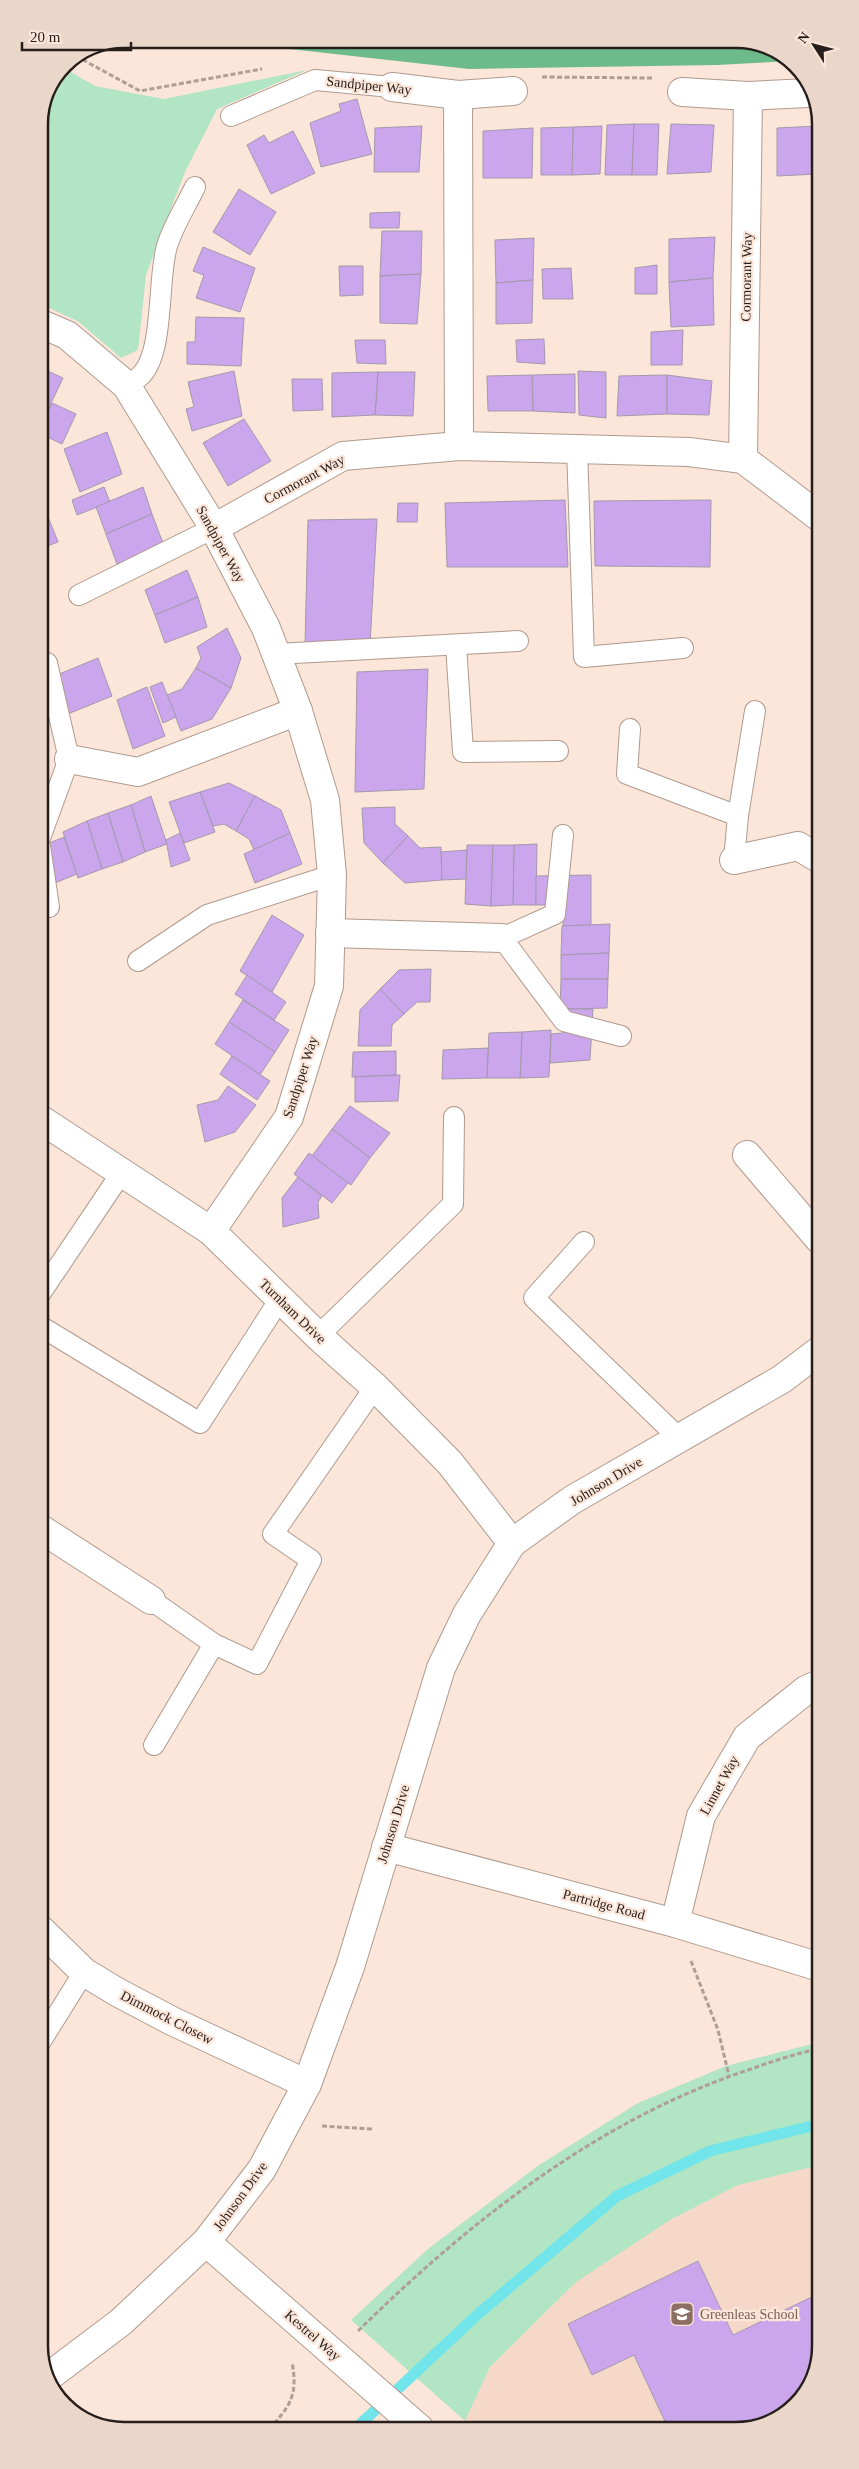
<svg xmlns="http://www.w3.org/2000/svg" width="859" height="2469" font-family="'Times New Roman',serif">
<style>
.built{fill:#f5d8c7}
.green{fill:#b2e5c3}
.forest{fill:#6dba8a}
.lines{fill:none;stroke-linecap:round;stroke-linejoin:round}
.stream{stroke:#71e5ea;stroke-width:11}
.building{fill:#cca6ed;stroke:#a399ac}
.service-casing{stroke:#af9a8e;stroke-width:22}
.minor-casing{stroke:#af9a8e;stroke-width:30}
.path{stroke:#af9e95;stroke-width:3;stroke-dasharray:5 2.5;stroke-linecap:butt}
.service{stroke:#fff;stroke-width:20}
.minor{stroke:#fff;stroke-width:28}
.labels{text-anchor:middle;stroke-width:4.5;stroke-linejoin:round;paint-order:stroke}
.street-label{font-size:14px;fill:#261e1a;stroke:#fce6d9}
.education-label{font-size:14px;fill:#785e54;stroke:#fce6d9;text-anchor:start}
.rim{fill:none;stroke:#261e1a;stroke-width:2.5}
</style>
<rect width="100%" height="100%" fill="#fce6d9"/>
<polygon class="built" points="820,2165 820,2345 802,2397 757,2427 471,2429 465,2421 490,2367 575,2282 670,2220 738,2185"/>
<g class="green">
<polygon points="62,67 95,86 164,99 307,70 217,109 184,174 146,275 138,350 121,358 79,322 39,303 39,119"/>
<polygon points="820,2042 820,2165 738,2185 670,2220 576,2282 490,2367 465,2421 351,2320 429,2248 539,2165 638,2103 726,2066"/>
</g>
<polygon class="forest" points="741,39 792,61 717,65 469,69 281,48 269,43"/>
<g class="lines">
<g class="stream">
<polyline points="623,40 667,42 721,39"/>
<polyline points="355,2429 477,2315 617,2196 710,2151 820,2124"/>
</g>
</g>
<g class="building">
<polygon points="357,99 372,154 321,167 310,123 341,111 339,104"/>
<polygon points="634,124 632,175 605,175 607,125"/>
<polygon points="634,124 659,124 657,175 632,175"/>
<polygon points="671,124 714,125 711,172 667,174"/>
<polygon points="422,126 419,172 374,172 375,128"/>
<polygon points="602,126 600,174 572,175 573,127"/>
<polygon points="817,126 818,174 777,176 777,128"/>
<polygon points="573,127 572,175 541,175 541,128"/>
<polygon points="533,128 532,178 483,178 483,131"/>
<polygon points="293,131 315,173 271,194 247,145 264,135 269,143"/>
<polygon points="239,189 276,212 250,255 213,232"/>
<polygon points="400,212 399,228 370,228 370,213"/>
<polygon points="382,231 422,231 421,274 380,276"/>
<polygon points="715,237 713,278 669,282 669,239"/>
<polygon points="534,238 533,280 496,283 495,240"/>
<polygon points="203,247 255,268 240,312 196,298 204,275 193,271"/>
<polygon points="657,265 657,294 635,294 635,268"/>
<polygon points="339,266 363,266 363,295 340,296"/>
<polygon points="571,268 573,299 543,299 542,269"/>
<polygon points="421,274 417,324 380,323 380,276"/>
<polygon points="713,278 714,325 671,327 669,282"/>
<polygon points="533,280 532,323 496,324 496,283"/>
<polygon points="196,317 244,318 241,366 187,364 187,342 195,342"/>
<polygon points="683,330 682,365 651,365 651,332"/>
<polygon points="544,339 545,364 517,362 516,340"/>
<polygon points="355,340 385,340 386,364 357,363"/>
<polygon points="39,367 63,378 41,424 39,423"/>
<polygon points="234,371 242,416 192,431 186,409 194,407 188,382"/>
<polygon points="578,371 606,372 606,418 579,415"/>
<polygon points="378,372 415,372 413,416 375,415"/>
<polygon points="378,372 375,415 332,417 332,373"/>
<polygon points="575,374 575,413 533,411 532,375"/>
<polygon points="532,375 533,411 488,411 487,376"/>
<polygon points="667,375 667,414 617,416 619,376"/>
<polygon points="667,375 712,381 709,415 667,414"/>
<polygon points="292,379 322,379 323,410 293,411"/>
<polygon points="52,403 76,414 62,444 39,433"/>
<polygon points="244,419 271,461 228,486 203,443"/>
<polygon points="107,432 122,474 80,492 64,449"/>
<polygon points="104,487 110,502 77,515 72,500"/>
<polygon points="143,487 152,514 106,534 96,507"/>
<polygon points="565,500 568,567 447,567 445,503"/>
<polygon points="711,500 710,567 595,566 594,501"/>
<polygon points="398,503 418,503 417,522 397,522"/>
<polygon points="46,512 58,542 39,549 39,516"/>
<polygon points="152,514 164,546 117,564 106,534"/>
<polygon points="377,519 370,645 305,644 308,520"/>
<polygon points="187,570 198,597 155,615 145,590"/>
<polygon points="198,597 207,627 165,643 155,615"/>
<polygon points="227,628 241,658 231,688 196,668 201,658 197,647"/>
<polygon points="98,658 112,696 48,722 40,700 40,682"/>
<polygon points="196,668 231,688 212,719 181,731 167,695 182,689"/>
<polygon points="428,669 424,789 355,792 357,672"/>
<polygon points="162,682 176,717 163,723 150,687"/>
<polygon points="147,687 165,736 133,749 117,700"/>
<polygon points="229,783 255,796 236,831 224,824 213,826 200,792"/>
<polygon points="200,792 215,832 184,843 169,802"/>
<polygon points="151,796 167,844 145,852 131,805"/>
<polygon points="255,796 281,810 290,833 254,850 249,839 236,831"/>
<polygon points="131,805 145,852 123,862 108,813"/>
<polygon points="395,807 395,824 408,836 383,863 364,843 362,808"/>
<polygon points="108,813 123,862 102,869 87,821"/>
<polygon points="87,821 102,869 78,878 63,832"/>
<polygon points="180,833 190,860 171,867 166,840"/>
<polygon points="290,833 302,864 255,883 244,854"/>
<polygon points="408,836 420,848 441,847 442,880 405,883 383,863"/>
<polygon points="64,837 77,874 40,889 40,847"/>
<polygon points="537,844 536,905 513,905 514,845"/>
<polygon points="467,845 493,845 491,906 465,904"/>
<polygon points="493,845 514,845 513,905 491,906"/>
<polygon points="467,850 466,879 442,880 441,852"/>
<polygon points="591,875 591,925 563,926 564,905 536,905 536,876"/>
<polygon points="272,915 304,935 272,992 240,971"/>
<polygon points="610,924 609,953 561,955 562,926"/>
<polygon points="609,953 608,979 561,979 561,955"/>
<polygon points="431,969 430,1002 417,1002 404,1014 380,989 399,970"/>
<polygon points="247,975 286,1002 274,1020 235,994"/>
<polygon points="561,979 608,979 607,1008 560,1009"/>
<polygon points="380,989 404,1014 392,1025 391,1046 358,1046 360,1010"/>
<polygon points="243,1000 289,1030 275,1052 229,1022"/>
<polygon points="564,1009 593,1009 590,1060 550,1063 551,1034 563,1033"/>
<polygon points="229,1022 275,1052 260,1075 215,1044"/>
<polygon points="551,1030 549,1077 520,1078 522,1032"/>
<polygon points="522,1032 520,1078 487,1078 489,1033"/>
<polygon points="488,1048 487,1078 442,1079 443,1050"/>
<polygon points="396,1051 396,1075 352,1077 353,1052"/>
<polygon points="232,1056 270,1081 257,1100 220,1074"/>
<polygon points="400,1075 398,1101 355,1102 355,1077"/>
<polygon points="228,1086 256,1105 235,1132 205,1142 197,1105 218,1100"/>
<polygon points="350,1106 390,1133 370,1158 332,1129"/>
<polygon points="332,1129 370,1158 351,1185 312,1156"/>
<polygon points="309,1153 348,1183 332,1203 294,1174"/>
<polygon points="298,1177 322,1196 318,1202 319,1218 283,1227 282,1198"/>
<polygon points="698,2261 733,2335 820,2293 820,2345 802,2397 757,2427 668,2428 634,2355 592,2375 568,2324"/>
</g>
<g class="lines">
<g class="service-casing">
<g id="service">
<polyline points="231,116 315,80 392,87"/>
<path d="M 126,385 C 130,382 136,380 139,377 C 165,356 157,279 167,246 C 173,226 186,206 195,187"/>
<polyline points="577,448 584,657 683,648"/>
<polyline points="79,595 214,528"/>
<polyline points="456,645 463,752 558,751"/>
<polyline points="276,654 518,641"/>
<polyline points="630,729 627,774 738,816 734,860"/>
<polyline points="738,816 755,711"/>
<polyline points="563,835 555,914 502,938 564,1021 621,1036"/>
<polyline points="40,838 69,759 47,663"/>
<polyline points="40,846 49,907"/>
<polyline points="138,961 207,915 332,875"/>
<polyline points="584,1242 534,1298 679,1438"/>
<polyline points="40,1294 122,1172"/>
<polyline points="40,1326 200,1423 280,1299"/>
<polyline points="318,1336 453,1204 454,1117"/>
<polyline points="151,1600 214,1644 257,1664 311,1560 273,1534 375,1387"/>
<polyline points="154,1745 214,1644"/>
<polyline points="41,2041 84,1972"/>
</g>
</g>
<g class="minor-casing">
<g id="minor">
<polyline points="392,87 458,95 513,91"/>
<polyline points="682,92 748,96 808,93"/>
<polyline points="458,95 459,446"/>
<polyline points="39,323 67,335 126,385 214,528 266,628 298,711 325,800 332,875 329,986 289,1117 211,1231"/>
<polyline points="743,459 748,96"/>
<polyline points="214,528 343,456 459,446 689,452 743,459 818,516"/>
<polyline points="69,759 138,772 298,711"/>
<polyline points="734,860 798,846 818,858"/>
<polyline points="330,933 502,938"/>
<polyline points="40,1119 211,1231 318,1336 375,1387 450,1463 512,1543"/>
<polyline points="747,1155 819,1239"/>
<polyline points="41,1529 151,1600"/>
<polyline points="386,1847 675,1923 820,1967"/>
<polyline points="675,1923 701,1816 747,1737 806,1690 819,1684"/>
<polyline points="41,1930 84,1972 117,1992 172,2021 307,2084"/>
<polyline points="206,2242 420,2429"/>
<polyline points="48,2377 121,2322 206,2242 262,2169 307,2084 350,1967 441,1668 467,1614 512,1543 572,1500 782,1379 819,1351"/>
</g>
</g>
<g class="path">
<polyline points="76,56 140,91 262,69"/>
<polyline points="542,77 653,78"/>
<polyline points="691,1961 718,2030 729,2076"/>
<polyline points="322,2126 372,2129"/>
<path d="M 358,2331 C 471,2220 599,2119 751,2069 C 774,2061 796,2053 820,2049"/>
<path d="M 269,2429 C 291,2406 298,2394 292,2362"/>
</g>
<use href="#service" class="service"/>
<use href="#minor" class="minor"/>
</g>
<defs>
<g id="school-square" transform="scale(1.25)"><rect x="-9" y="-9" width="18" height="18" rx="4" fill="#8d6e63" stroke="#fce6d9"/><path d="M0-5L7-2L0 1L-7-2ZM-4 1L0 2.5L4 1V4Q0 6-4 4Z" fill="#fff"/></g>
</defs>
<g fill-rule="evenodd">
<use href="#school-square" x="682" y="2314"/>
</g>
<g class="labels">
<g class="street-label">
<text transform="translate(369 85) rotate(6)" y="5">Sandpiper Way</text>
<text transform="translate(746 277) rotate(-89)" y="5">Cormorant Way</text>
<text transform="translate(304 479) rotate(-28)" y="5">Cormorant Way</text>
<text transform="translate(221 544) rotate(61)" y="5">Sandpiper Way</text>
<text transform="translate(300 1077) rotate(-72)" y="5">Sandpiper Way</text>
<text transform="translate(293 1311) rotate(44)" y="5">Turnham Drive</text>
<text transform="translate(606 1481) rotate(-31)" y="5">Johnson Drive</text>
<text transform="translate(719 1785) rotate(-61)" y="5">Linnet Way</text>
<text transform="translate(393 1824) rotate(-73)" y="5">Johnson Drive</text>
<text transform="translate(604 1904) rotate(15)" y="5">Partridge Road</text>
<text transform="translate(167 2017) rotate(27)" y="5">Dimmock Closew</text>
<text transform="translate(240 2196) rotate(-54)" y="5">Johnson Drive</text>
<text transform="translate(313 2335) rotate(41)" y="5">Kestrel Way</text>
</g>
<g class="education-label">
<text x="700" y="2319">Greenleas School</text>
</g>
</g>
<path d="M0 0H859V2469H0ZM124 48H736A76 76 0 0 1 812 124V2346A76 76 0 0 1 736 2422H124A76 76 0 0 1 48 2346V124A76 76 0 0 1 124 48Z" fill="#ebd6ca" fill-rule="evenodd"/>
<path class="rim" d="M124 48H736A76 76 0 0 1 812 124V2346A76 76 0 0 1 736 2422H124A76 76 0 0 1 48 2346V124A76 76 0 0 1 124 48Z"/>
<g transform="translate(814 45) rotate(306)" stroke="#fce6d9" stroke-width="4" paint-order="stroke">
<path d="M0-4L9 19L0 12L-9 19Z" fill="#261e1a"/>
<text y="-8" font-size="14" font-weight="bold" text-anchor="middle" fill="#261e1a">N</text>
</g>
<path d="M22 42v8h109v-8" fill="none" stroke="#261e1a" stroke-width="2.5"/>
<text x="30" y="42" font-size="15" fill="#261e1a" stroke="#fce6d9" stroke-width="4" paint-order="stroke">20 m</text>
</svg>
